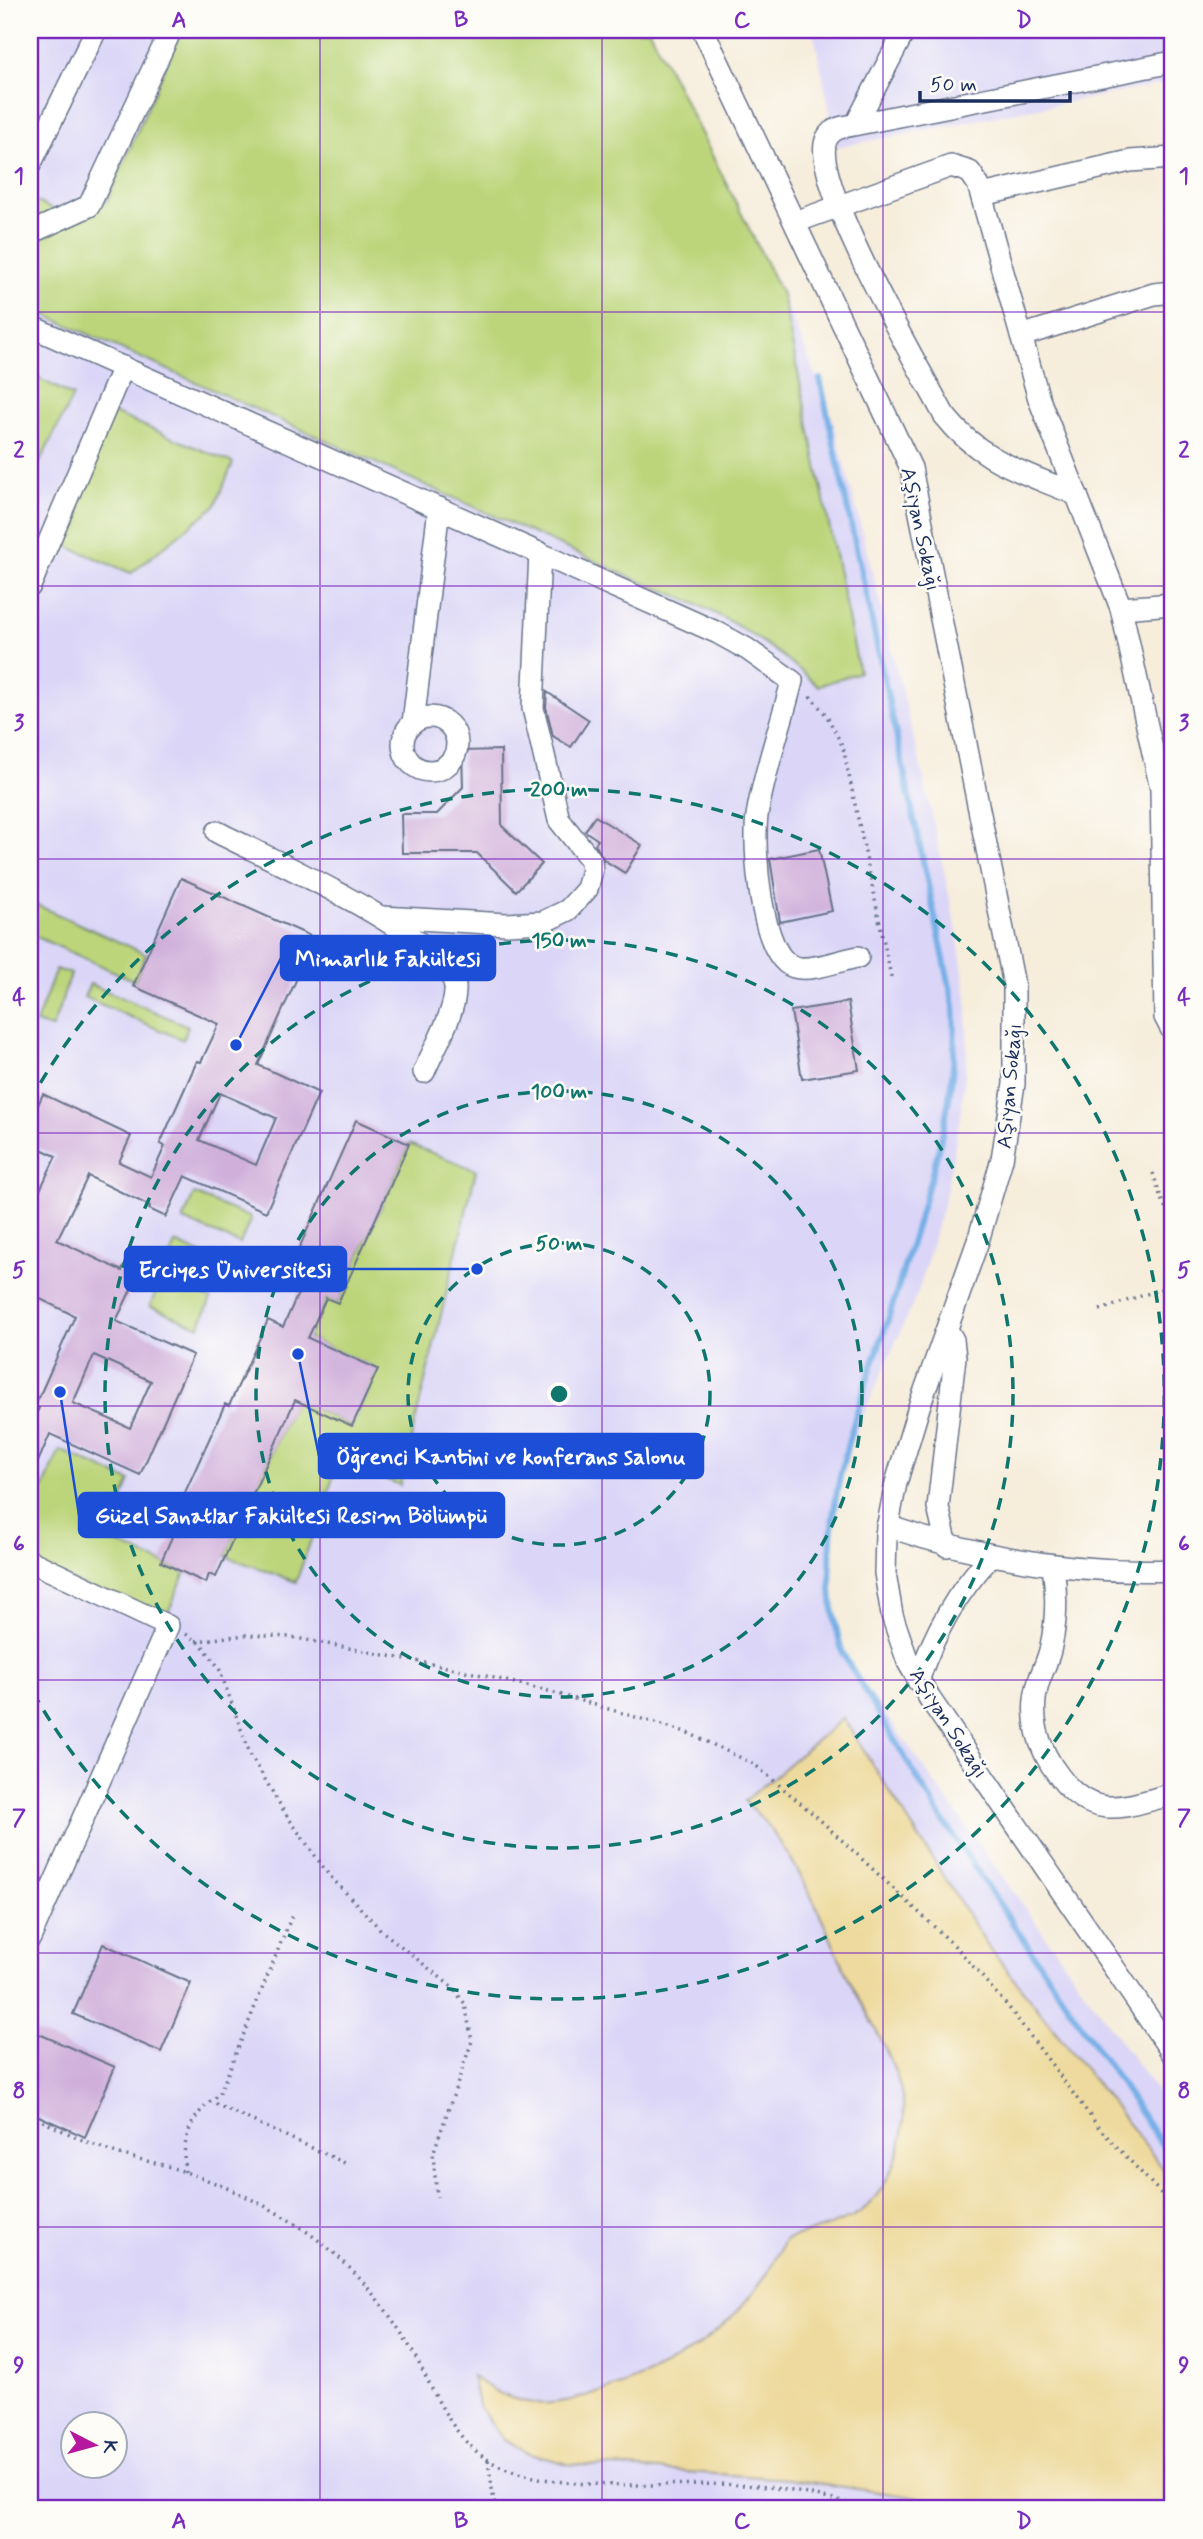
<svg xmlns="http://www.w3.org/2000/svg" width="1203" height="2539" font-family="Mynerve,sans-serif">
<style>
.built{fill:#dbd6f7;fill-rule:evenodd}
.green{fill:#bcd57a;stroke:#6c826c;stroke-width:2}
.sand{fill:#eeda9e;stroke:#84847e;stroke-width:2}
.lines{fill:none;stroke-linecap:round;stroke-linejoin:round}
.stream{stroke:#75afe6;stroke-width:6}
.building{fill:#d0b0db;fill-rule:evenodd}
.minor-casing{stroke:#68728a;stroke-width:24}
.path{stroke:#68728a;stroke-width:3.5;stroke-dasharray:2 5;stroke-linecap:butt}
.minor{stroke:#fff;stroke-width:21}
.grid{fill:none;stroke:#7b2cbf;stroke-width:2;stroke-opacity:0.55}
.ring{fill:none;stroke:#0f766e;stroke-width:3.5;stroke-dasharray:12 9}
.labels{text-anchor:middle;stroke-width:5;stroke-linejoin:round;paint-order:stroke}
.street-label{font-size:21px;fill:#1b2f5e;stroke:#fdfcf7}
.centre{fill:#0f766e;stroke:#fdfcf7;stroke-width:3.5}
.ring-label{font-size:21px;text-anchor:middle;font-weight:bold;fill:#0f766e;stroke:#fdfcf7;stroke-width:5;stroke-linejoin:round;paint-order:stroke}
.leader{fill:none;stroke:#1d4ed8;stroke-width:2.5}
.callout-dot{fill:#1d4ed8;stroke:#fdfcf7;stroke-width:2.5}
.callout{fill:#1d4ed8;stroke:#1d4ed8;stroke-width:2.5}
.callout-label{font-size:23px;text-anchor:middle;font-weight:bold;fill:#fff}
.neatline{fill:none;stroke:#7b2cbf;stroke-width:2.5}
.grid-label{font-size:23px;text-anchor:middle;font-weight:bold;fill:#7b2cbf}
</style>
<rect width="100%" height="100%" fill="#fdfcf7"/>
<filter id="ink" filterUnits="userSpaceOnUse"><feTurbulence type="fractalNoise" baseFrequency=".0143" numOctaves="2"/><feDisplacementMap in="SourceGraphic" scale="14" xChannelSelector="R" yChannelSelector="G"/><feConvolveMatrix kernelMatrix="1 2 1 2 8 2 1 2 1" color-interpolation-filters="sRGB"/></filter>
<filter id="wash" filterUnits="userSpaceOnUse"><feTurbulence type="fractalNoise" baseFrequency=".00686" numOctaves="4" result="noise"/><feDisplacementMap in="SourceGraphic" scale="28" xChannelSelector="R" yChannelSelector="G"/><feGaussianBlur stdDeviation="1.57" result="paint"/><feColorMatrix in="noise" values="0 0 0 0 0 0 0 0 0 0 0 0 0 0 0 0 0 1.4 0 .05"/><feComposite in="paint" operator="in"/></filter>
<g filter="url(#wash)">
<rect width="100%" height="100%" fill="#f6eddb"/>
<g class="built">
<path d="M 30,30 L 649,30 L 782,294 L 829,407 L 858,515 L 923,775 L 956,927 L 967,997 L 967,1052 L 961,1111 L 945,1198 L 918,1292 L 846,1454 L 829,1540 L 827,1585 L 831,1619 L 846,1659 L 1173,2114 L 1173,2509 L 30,2509 ZM 74,2424 L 116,2424 L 116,2466 L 74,2466 Z"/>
<polygon points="813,30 1173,30 1173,82 837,147"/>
</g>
<g class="green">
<path d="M 181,30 L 649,30 L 782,294 L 859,672 L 818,686 C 767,639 711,606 646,584 L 30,308 L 30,245 L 107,201 Z"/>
<polygon points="30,199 55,210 54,219 30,231"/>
<polygon points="30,374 73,396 30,482"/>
<polygon points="104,409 233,463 215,506 131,573 50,539"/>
<polygon points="30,902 146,954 135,981 30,934"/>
<polygon points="56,969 71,974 52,1028 36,1023"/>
<polygon points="90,984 188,1026 183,1040 84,997"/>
<polygon points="409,1144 476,1170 400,1485 339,1461 296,1582 225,1556 295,1400 352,1426 377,1369 308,1338 326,1298 338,1303"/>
<polygon points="194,1194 251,1218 240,1244 183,1220"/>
<polygon points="175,1243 232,1267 226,1280 170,1256"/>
<polygon points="162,1278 211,1299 199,1327 150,1306"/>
<polygon points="60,1450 130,1481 105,1538 185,1573 164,1622 30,1562 30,1519"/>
</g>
<path class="sand" d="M 843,1718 L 986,1943 L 1173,2181 L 1173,2503 L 1152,2509 L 997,2509 L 789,2479 L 568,2464 L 527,2453 L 503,2440 L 478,2405 L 472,2376 C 519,2412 554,2408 607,2390 C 688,2364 748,2318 785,2240 C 807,2232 835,2227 855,2215 C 870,2207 882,2190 889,2175 C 930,2098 878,2042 846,1973 C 818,1911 795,1849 745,1801 Z"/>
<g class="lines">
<path class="stream" d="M 820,379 L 954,1006 C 959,1086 938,1157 914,1233 C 903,1269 894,1305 881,1340 C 846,1440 810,1548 843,1654 L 940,1816 L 1173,2161"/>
</g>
<g id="blocks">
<g class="building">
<polygon points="547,692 589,720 571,747 553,736 546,707"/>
<polygon points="501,750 502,826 542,864 516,891 477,853 402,853 401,814 437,814 463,787 462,751"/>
<polygon points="595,816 642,845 625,873 604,860 595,844 598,840 585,831"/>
<polygon points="819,849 832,911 780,922 770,859"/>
<path d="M 181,878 L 315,938 L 258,1065 L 319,1093 L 266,1212 L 185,1176 L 166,1217 L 149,1209 L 150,1206 L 88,1176 L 57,1240 L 122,1271 L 124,1266 L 139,1273 L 116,1321 L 193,1355 L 140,1475 L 50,1434 L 30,1480 L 30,1431 L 39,1408 L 35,1406 L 75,1316 L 30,1294 L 30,1211 L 56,1156 L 30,1144 L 37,1128 L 30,1122 L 43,1094 L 131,1136 L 119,1162 L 151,1177 L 165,1146 L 160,1144 L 197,1061 L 201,1062 L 219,1024 L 133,986 ZM 220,1093 L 276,1118 L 256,1165 L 199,1140 ZM 94,1355 L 151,1381 L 130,1428 L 73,1403 Z"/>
<polygon points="848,1002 859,1070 802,1079 791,1011"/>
<polygon points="356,1120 409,1144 338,1303 326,1298 308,1338 378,1369 352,1426 295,1400 216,1577 209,1574 206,1583 161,1562 174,1532 168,1530 225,1404 229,1406 268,1320 283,1327 301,1287 285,1280"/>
<polygon points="103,1944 191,1983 161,2052 73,2014"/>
<polygon points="30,2030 115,2067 85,2137 30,2112"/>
</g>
</g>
</g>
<g filter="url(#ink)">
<use href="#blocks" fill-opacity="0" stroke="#68728a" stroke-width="2"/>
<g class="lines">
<g class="minor-casing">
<g id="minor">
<polyline points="703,30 911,468 1014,985 1014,1084 1002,1159 978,1241 919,1407 896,1483 886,1534 885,1573 892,1615 908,1662 930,1699 1173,2054"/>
<polyline points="856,124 905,30"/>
<polyline points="30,165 96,30"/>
<polyline points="982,195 1130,161 1173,158"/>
<polyline points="795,222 951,166 970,172 978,184 1039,399 1121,608 1161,789 1165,1017 1173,1032"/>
<polyline points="30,233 89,206 171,30"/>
<path d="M 30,326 L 718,633 L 747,649 L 792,681 C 781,726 764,771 757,816 C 753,846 760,957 794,967 C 811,972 840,960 858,957"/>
<polyline points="1021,336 1154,294 1173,292"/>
<path d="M 1077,495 C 1024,472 981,462 944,415 C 918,366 816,191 825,144 C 827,134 834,129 843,127 L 1173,62"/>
<polyline points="30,586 123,367"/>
<polyline points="1121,608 1173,604"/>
<circle cx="430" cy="744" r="27"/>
<polyline points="413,723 439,508"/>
<path d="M 217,832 C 263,856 450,938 455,987 C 457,1010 433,1050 424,1072"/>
<polyline points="382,917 507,924 543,922 568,910 587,889 592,870 591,860 559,820 533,708 540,553"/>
<polyline points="947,1330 953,1340 955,1357 938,1507 947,1546"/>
<path d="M 887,1526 C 980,1558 1075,1574 1173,1570"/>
<polyline points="30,1561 168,1626 30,1938"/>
<path d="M 1053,1566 C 1057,1593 1057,1619 1051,1646 C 1049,1658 1043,1669 1039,1681 C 1028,1715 1038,1749 1059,1776 C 1094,1823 1125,1806 1173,1794"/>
<path d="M 918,1681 C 934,1633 956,1593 991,1556"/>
</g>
</g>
<g class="path">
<polyline points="810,696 827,716 843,747 892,981"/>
<polyline points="1153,1173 1163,1204 1173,1218"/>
<polyline points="1100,1310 1161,1289 1173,1281"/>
<polyline points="186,1634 202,1645 219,1668 250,1754 285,1813 328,1874 382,1931 452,1987 465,2004 472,2041 433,2154 437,2197"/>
<polyline points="196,1641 245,1635 291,1637 457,1669 548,1691 686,1732 754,1764 817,1817 958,1949 1010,2009 1100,2129 1173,2206"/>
<polyline points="209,2101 345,2163"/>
<path d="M 30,2115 C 58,2128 87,2144 117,2153 C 135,2159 155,2162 173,2168 C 227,2185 283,2211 327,2247 C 360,2275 389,2311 411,2349 C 436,2392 452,2446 502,2467 C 567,2495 673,2481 744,2485 C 788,2487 830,2500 873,2509"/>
<path d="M 185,2172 C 181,2139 191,2114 219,2095 L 293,1913"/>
<polyline points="488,2460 495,2509"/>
</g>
<use href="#minor" class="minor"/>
</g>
</g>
<path class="grid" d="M 320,30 L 320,2509M 602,30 L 602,2509M 883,30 L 883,2509M 30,312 L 1173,312M 30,586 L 1173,586M 30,859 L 1173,859M 30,1133 L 1173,1133M 30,1406 L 1173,1406M 30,1680 L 1173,1680M 30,1953 L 1173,1953M 30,2227 L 1173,2227"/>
<g class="ring">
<circle cx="559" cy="1394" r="151"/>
<circle cx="559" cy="1394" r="303"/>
<circle cx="559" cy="1394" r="454"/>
<path d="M30 1101A605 605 0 1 1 30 1687"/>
</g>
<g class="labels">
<g class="street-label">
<text transform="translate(921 529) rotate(78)" y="7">Aşiyan Sokağı</text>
<text transform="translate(1009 1086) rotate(-85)" y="7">Aşiyan Sokağı</text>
<text transform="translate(949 1723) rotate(57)" y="7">Aşiyan Sokağı</text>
</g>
</g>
<circle cx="559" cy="1394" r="10" class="centre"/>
<g class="ring-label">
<text x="559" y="796">200 m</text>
<text x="559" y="947">150 m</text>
<text x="559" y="1098">100 m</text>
<text x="559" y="1250">50 m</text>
</g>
<path class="leader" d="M236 1045L281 958M477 1269L346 1269M298 1354L319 1456M60 1392L79 1515"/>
<g class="callout-dot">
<circle cx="236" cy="1045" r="7"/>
<circle cx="477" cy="1269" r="7"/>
<circle cx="298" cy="1354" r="7"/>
<circle cx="60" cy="1392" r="7"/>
</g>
<g class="callout">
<rect x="281" y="936" width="214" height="44" rx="7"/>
<rect x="125" y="1247" width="221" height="44" rx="7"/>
<rect x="319" y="1434" width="384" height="44" rx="7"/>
<rect x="79" y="1493" width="425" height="44" rx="7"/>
</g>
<g class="callout-label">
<text x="388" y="966">Mimarlık Fakültesi</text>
<text x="235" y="1277">Erciyes Üniversitesi</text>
<text x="511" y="1464">Öğrenci Kantini ve konferans salonu</text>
<text x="291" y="1523">Güzel Sanatlar Fakültesi Resim Bölümpü</text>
</g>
<rect width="1203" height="2539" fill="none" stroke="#fdfcf7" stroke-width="77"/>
<g transform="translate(94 2445) rotate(96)"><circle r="33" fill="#fdfcf7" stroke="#a3aaba" stroke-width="2"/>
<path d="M0-5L12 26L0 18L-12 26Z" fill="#b5179e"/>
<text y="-10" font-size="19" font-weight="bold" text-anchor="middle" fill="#1b2f5e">K</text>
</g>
<path d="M920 91v10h150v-10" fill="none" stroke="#1b2f5e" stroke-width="3.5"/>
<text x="930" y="91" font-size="21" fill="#1b2f5e" stroke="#fdfcf7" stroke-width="5" paint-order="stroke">50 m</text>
<rect x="38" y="38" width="1126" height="2462" class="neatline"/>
<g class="grid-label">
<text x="179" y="27">A</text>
<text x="461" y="27">B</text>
<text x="742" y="27">C</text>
<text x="1024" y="27">D</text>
<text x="19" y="183">1</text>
<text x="1184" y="183">1</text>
<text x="19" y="457">2</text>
<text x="1184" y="457">2</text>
<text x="19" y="730">3</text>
<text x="1184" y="730">3</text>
<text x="19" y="1004">4</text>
<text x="1184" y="1004">4</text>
<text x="19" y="1277">5</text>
<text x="1184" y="1277">5</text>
<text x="19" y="1551">6</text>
<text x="1184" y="1551">6</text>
<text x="19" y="1825">7</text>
<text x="1184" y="1825">7</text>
<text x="19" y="2098">8</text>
<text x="1184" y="2098">8</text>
<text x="19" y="2372">9</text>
<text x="1184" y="2372">9</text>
<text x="179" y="2528">A</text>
<text x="461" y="2528">B</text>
<text x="742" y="2528">C</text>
<text x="1024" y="2528">D</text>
</g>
</svg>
